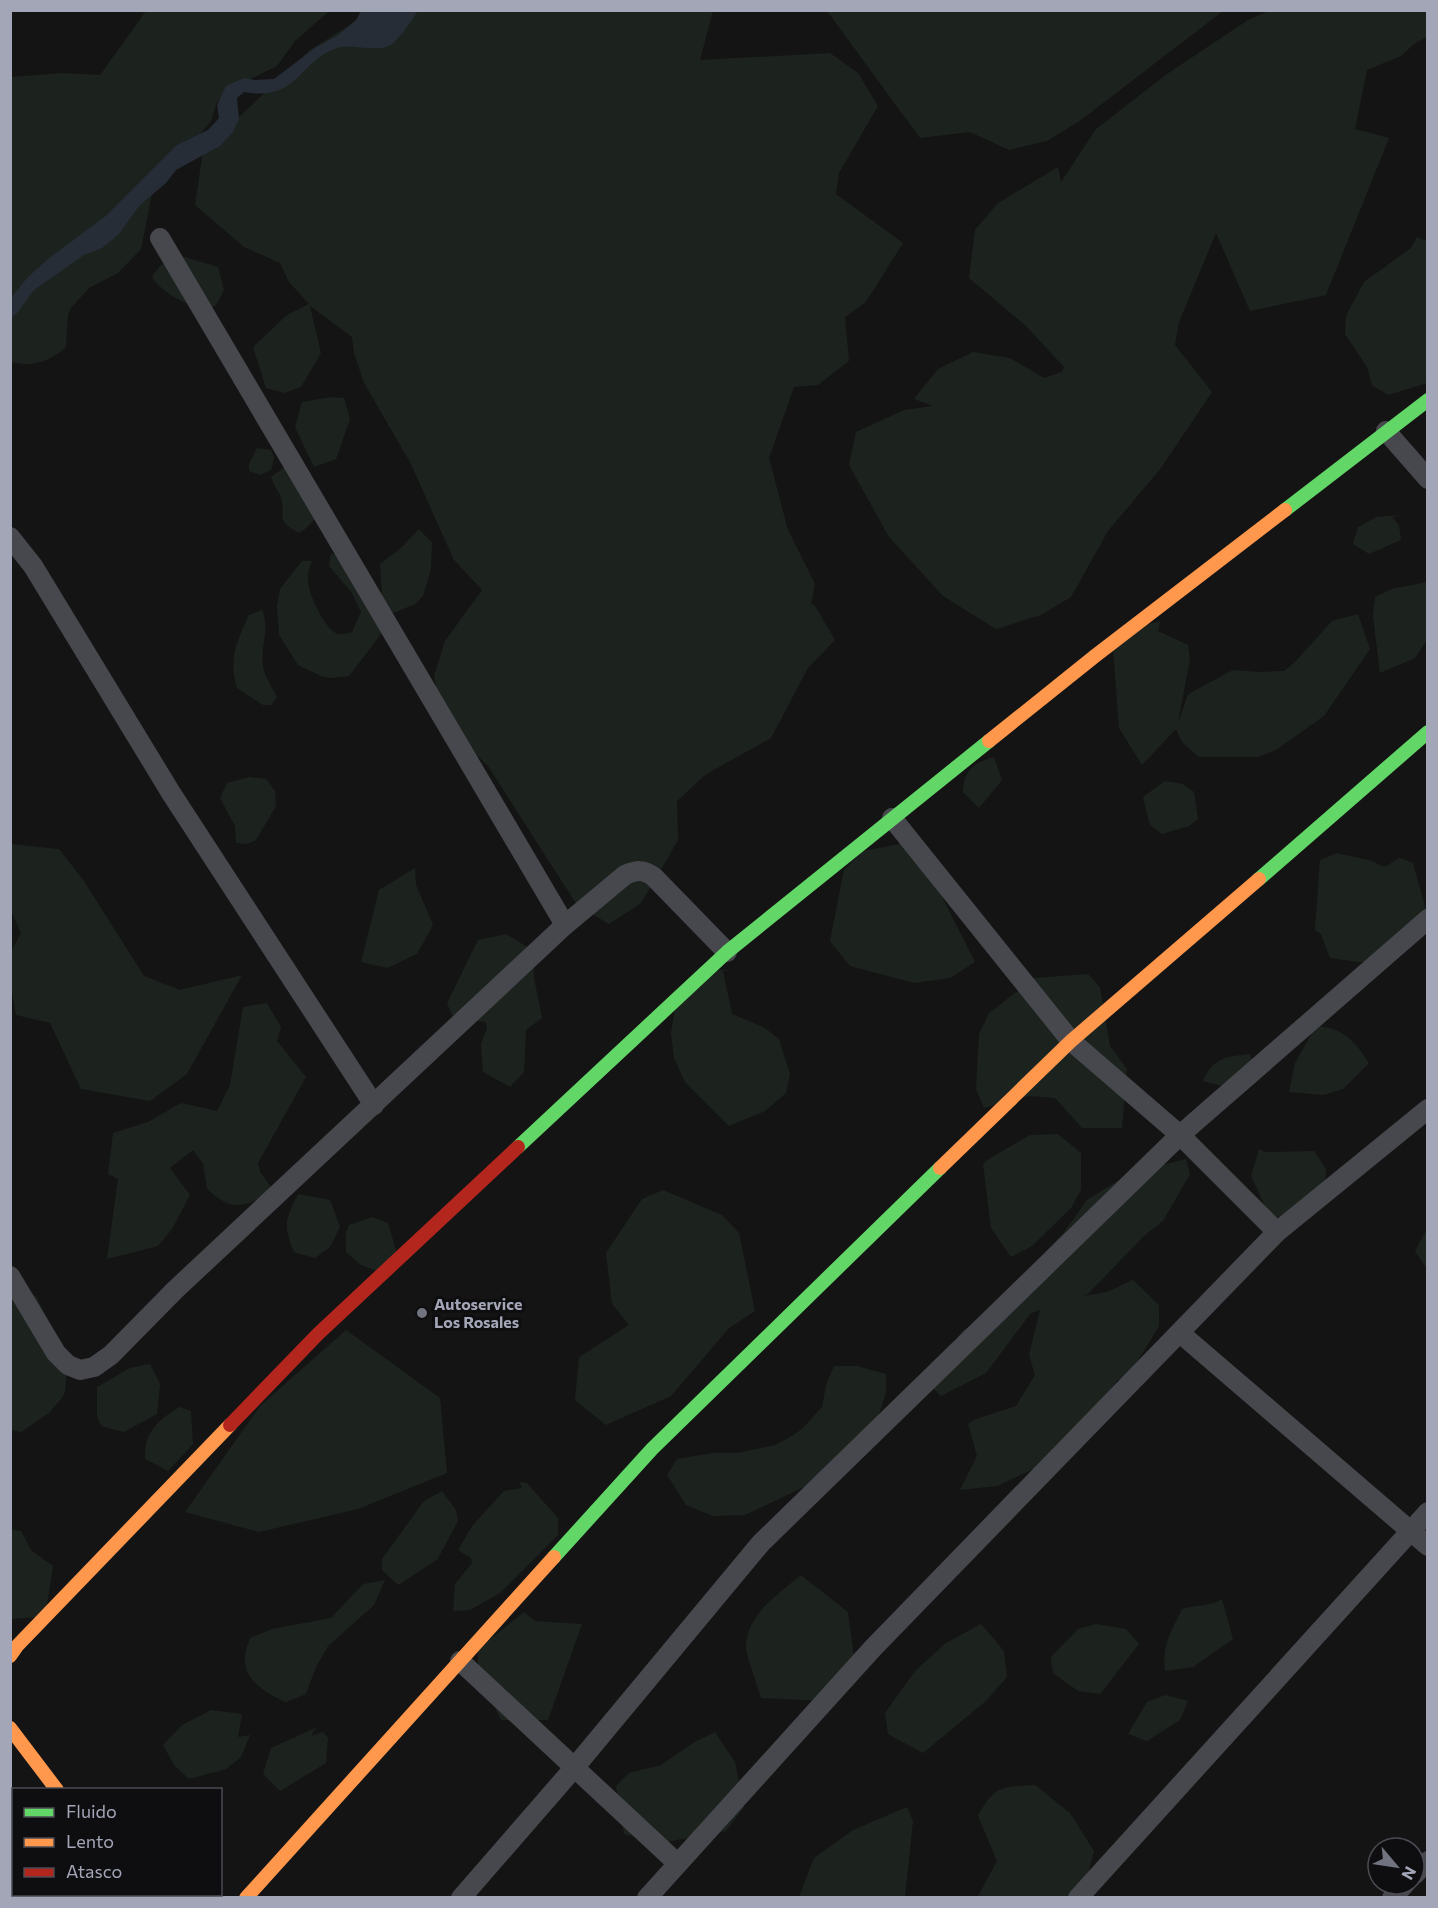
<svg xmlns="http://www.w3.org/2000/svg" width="1438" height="1908" font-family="Commissioner,sans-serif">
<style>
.green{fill:#1c231e}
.water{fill:#262d37}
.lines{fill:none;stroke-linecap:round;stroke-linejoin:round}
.street{stroke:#47484d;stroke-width:20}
.fast{stroke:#63d668;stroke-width:14}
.slow{stroke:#ff974d;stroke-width:14}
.jam{stroke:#b3261e;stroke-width:14}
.poi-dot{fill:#71737e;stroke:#0e0e10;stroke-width:2}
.labels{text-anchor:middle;stroke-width:6;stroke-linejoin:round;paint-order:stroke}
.poi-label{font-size:16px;font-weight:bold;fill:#a3a6b7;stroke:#0e0e10;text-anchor:start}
</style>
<rect width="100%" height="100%" fill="#141414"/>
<g class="green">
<polygon points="1271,10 1427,11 1427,37 1414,44 1401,56 1367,70 1355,129 1389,138 1326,295 1250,311 1216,233 1179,322 1175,345 1212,392 1161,468 1108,531 1071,597 1041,615 996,629 943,596 889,537 849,465 856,432 904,410 933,406 914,399 938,369 973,352 1010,358 1044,378 1062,372 1064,367 1026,326 969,278 975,230 998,203 1058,167 1061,182 1096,129 1167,74 1248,20"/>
<path d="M 146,11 L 329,11 L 295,41 L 277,66 L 230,89 L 217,102 L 211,121 L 184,154 L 154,184 L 141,249 L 118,273 L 89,288 L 71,308 L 68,314 L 66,347 C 48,362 35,367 11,362 L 11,77 L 63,73 L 100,75 Z"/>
<polygon points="372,11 713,11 700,60 830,53 858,73 878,106 839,173 836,194 903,243 866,302 845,317 849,361 818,385 794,387 769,458 788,530 815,584 811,604 815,606 835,640 808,668 771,738 705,775 677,801 678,840 659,873 641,903 609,924 577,905 488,766 462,741 441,712 434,676 445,641 482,590 454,560 410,462 364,383 354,353 352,337 310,306 321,353 301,387 285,393 266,388 253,347 287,315 309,304 289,282 280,263 244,247 195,205 203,151 310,50"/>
<polygon points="827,11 1223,11 1081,120 1047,141 1009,150 970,132 920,138"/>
<polygon points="1417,237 1427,241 1427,383 1388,395 1372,385 1367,367 1345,334 1346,316 1364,282 1411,248"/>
<path d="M 184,257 L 218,267 L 224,290 L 216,305 L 208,310 C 188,306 163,294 152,277 C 161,263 168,258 184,257 Z"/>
<polygon points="331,397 344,398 350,419 336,459 314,467 295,427 302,402"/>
<polygon points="257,448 271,450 274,458 271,470 260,475 249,471 249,464"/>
<path d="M 286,466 L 320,514 L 305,529 L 299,533 C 272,518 288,516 280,495 C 277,489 273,484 271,477 Z"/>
<polygon points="1401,515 1392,517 1399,525 1401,540 1369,554 1353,544 1358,527 1376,517"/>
<polygon points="419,529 432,543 431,569 423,596 415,604 394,613 387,611 382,596 380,564 402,547"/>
<path d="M 331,553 L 353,564 L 385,625 L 381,634 L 349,676 L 330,678 L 321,676 L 298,665 L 279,635 L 277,606 L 280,589 L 302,561 L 312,561 C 310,566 308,571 308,576 C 306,590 322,623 334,632 C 339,636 346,634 352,632 L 361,612 L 352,593 L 329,566 Z"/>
<polygon points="1427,582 1427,640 1415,658 1380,673 1373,616 1375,597 1392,589"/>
<path d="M 262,610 C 271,629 258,651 264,671 C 267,680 273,689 277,697 L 271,705 L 263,705 L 237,688 C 228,659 237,641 249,615 Z"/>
<polygon points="1358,614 1370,649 1324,716 1276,750 1257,757 1199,757 1182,742 1176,729 1142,765 1119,728 1112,634 1160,621 1158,631 1188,645 1190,659 1178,723 1188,694 1233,670 1260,672 1284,671 1294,663 1332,621"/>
<path d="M 994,757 L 1002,780 L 979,808 L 963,792 C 964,769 974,763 994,757 Z"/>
<polygon points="249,777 266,779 275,791 276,806 256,840 247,844 236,843 235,826 220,798 227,783"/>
<polygon points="1165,781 1183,784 1194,792 1198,819 1189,826 1162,834 1150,825 1143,797"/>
<polygon points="893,837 933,856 937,887 975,962 950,978 914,983 850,966 830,941 844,870 863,851 900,844 913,850"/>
<polygon points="10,844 59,849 84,881 144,976 180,990 242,975 187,1074 150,1101 81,1089 50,1023 16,1015 11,986 11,952 21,933 11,911"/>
<polygon points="1337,853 1372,861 1384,867 1400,858 1413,863 1426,910 1373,964 1330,958 1321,934 1315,930 1320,860"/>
<polygon points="415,868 416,885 433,925 417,954 387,968 361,962 379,890"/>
<polygon points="506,934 529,948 533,959 534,978 542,1018 526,1030 524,1072 510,1087 483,1072 481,1044 487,1028 486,1022 470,1020 452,1015 447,1003 478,940"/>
<polygon points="716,970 731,970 723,971 732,1014 765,1028 779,1039 790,1074 786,1093 765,1111 729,1126 685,1082 674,1058 671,1033 675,1008"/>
<polygon points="1088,974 1100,987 1110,1046 1127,1069 1122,1128 1082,1128 1055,1098 1029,1096 984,1108 976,1089 979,1034 989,1013 1034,978"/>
<path d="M 267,1003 L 281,1027 L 277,1041 L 306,1077 L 258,1163 L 260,1172 L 271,1187 C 260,1201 239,1211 223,1201 C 217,1198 212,1193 207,1189 L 203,1163 L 193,1150 L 170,1168 L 190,1195 L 172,1229 L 158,1246 L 107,1259 L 118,1179 L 108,1174 L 113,1133 L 148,1122 L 181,1103 L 217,1111 L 230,1085 L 243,1007 Z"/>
<path d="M 1316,1026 C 1344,1028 1354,1041 1369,1063 L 1343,1089 L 1323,1095 L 1289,1092 L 1295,1063 Z"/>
<path d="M 1250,1054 L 1256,1075 L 1222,1086 L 1203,1081 C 1214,1057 1225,1057 1250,1054 Z"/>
<polygon points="1058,1134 1081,1153 1081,1190 1071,1208 1032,1246 1011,1257 991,1228 983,1164 987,1160 1030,1135"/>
<polygon points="1259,1149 1264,1152 1314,1151 1326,1169 1325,1186 1289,1219 1270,1217 1251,1176"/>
<polygon points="1186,1159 1190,1174 1163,1221 1145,1235 1088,1294 1084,1296 1107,1292 1133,1280 1159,1305 1159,1326 1133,1369 1117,1381 1084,1422 1042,1465 997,1486 960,1490 977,1456 968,1424 976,1419 1016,1406 1035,1375 1029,1355 1040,1310 1031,1313 986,1373 941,1396 927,1382 962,1331 979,1320 1014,1287 1064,1232 1087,1200 1121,1179 1138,1171"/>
<polygon points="663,1190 722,1215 739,1233 755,1311 729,1328 671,1396 606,1425 575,1400 579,1357 629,1325 612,1304 606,1253 642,1199"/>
<path d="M 298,1194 L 330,1200 L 340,1227 L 330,1247 L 315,1258 L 294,1252 C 283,1225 285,1220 298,1194 Z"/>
<polygon points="372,1217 388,1223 398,1257 384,1274 361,1265 346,1252 346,1233 349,1225"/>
<polygon points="1427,1229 1428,1269 1427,1269 1415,1251"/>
<polygon points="20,1289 36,1296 68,1359 65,1392 62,1398 49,1413 21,1432 11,1430 11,1298"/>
<polygon points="346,1330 440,1398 447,1473 358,1509 259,1532 185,1512 260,1406"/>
<polygon points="150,1364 160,1384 157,1414 124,1432 101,1426 97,1416 97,1387 130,1368"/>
<polygon points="834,1366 857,1366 886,1374 886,1392 879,1415 823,1478 745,1515 713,1516 686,1505 667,1475 677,1459 712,1453 737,1453 775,1445 787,1439 802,1429 822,1407 826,1385"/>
<path d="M 179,1407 L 191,1411 L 193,1444 L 168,1471 L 145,1459 C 144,1431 158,1421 179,1407 Z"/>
<polygon points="520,1482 527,1483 558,1518 558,1535 500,1593 470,1610 453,1611 455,1584 472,1563 471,1558 458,1550 472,1526 504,1491 522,1488"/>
<polygon points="442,1491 456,1510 458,1521 437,1560 398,1585 382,1570 382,1559 424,1501"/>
<polygon points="10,1526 13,1530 21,1531 31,1550 53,1566 46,1611 39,1617 11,1619"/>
<path d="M 801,1575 L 848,1612 L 857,1680 L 827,1701 L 761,1698 C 758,1686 745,1654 746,1644 C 749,1612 779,1594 801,1575 Z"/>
<path d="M 385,1580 L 374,1605 L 328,1646 L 316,1667 L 306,1694 L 286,1702 C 267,1694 243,1680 245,1657 C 245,1651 248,1644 250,1638 L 272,1629 L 331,1618 L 363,1584 Z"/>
<path d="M 1222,1599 L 1233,1639 L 1193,1667 L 1165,1671 C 1162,1644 1171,1632 1182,1609 C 1197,1604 1211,1607 1222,1599 Z"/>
<polygon points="524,1612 535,1621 582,1624 548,1720 501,1720 478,1672 478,1649"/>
<polygon points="981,1624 1004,1651 1007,1677 986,1701 923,1753 888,1734 885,1713 915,1671 946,1643"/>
<polygon points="1096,1624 1126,1629 1139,1644 1100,1694 1078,1691 1053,1673 1051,1657 1078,1629"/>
<polygon points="1165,1695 1188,1701 1180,1720 1147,1741 1128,1734 1147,1702"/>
<polygon points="211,1710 242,1714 238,1737 250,1735 241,1757 226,1769 189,1779 174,1765 163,1745 182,1725"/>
<polygon points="320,1726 313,1731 312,1736 323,1732 328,1738 326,1763 280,1791 263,1774 271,1748"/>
<polygon points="715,1732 735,1762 744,1807 726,1831 660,1843 624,1834 616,1786 629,1773 661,1765 693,1743"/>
<path d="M 1035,1785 L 1070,1813 L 1094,1851 L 1082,1897 L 977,1898 L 997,1861 L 978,1816 C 994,1785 1003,1787 1035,1785 Z"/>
<polygon points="907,1807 913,1821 905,1897 799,1897 814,1858 853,1830"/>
<polygon points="13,1882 14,1894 116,1894 118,1897 11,1897 11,1885"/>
</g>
<path class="water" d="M 361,11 L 417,11 C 414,18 399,39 392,44 C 379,54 353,43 337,48 C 298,61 299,102 244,92 L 237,98 L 239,119 L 233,132 L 220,146 L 176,170 L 166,183 L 140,205 L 118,235 L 102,248 L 84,255 L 34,290 L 18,312 L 11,318 L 11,298 L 27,278 L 48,259 L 107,215 L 177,145 L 208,130 L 219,118 L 217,105 L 226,86 L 244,78 L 255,80 L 274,79 L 315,48 L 337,36 L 356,20 Z"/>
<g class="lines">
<g class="street">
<polyline points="160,238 565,925"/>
<polyline points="1386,431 1428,479"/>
<polyline points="10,537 33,566 171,793 374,1105"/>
<polyline points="892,818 1071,1041 1180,1135 1277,1232"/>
<path d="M 10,1276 L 56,1353 L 68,1365 L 80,1370 L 94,1367 L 111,1355 L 175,1290 L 565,925 L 625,875 C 637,870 643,869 654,877 L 727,952"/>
<polyline points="1180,1333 1428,1546"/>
<polyline points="460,1661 677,1863"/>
<polyline points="1414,1875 1428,1861"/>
<polyline points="461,1898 574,1768 761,1543 1180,1135 1428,919"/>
<polyline points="647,1898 873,1648 1277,1232 1428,1109"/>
<polyline points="1078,1898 1428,1512"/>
<polyline points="1392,1898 1405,1884"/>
</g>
<g class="fast">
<polyline points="1285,510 1428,400"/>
<polyline points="1259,879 1428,732"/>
<polyline points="518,1147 727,952 989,741"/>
<polyline points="554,1557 652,1449 940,1168"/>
</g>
<g class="slow">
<polyline points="989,741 1095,656 1285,510"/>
<polyline points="940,1168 1071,1041 1259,879"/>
<polyline points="10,1656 17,1646 230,1425"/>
<polyline points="10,1728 57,1790"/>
<polyline points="246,1898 554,1557"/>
</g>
<g class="jam">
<polyline points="230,1425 318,1334 518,1147"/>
<polyline points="136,1894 138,1898"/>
</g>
</g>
<circle class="poi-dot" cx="422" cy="1313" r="6"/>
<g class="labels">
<g class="poi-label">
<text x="434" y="1310">Autoservice<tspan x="434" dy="18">Los Rosales</tspan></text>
</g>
</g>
<rect width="1438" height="1908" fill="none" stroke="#a3a6b7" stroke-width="24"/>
<rect x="12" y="1788" width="210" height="108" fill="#0e0e10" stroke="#4a4b53" stroke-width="1.5"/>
<rect x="24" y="1808" width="30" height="9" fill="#63d668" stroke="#4a4b53" stroke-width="1.5"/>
<text x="66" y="1818" font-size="18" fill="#a3a6b7">Fluido</text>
<rect x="24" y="1838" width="30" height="9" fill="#ff974d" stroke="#4a4b53" stroke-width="1.5"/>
<text x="66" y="1848" font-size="18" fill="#a3a6b7">Lento</text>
<rect x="24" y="1868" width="30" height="9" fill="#b3261e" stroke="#4a4b53" stroke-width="1.5"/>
<text x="66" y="1878" font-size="18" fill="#a3a6b7">Atasco</text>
<g transform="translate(1396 1866) rotate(119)"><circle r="28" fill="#0e0e10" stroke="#4a4b53" stroke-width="1.5"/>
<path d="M0-4.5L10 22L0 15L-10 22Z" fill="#71737e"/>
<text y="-9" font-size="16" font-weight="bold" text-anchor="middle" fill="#a3a6b7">N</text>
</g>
</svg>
